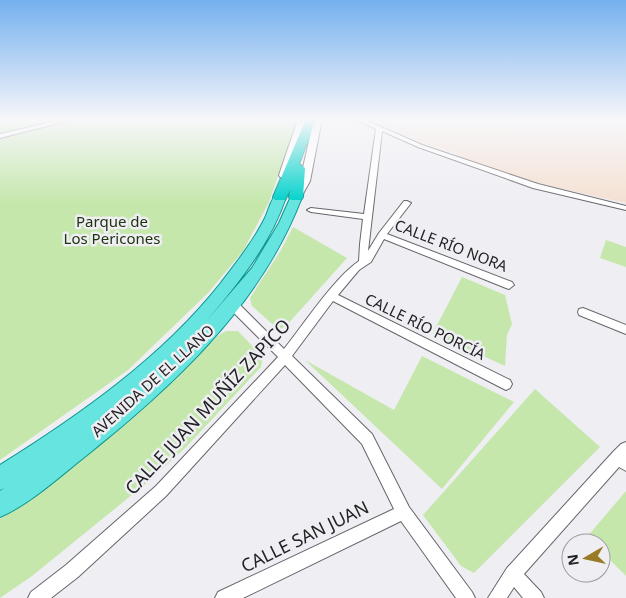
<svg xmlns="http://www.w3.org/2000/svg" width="626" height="598" font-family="'Noto Sans',sans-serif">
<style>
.industrial{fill:#f5e0d2}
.green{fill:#c5e7ac}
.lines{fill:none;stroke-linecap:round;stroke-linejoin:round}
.minor-casing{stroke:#66666b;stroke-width:2}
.secondary-casing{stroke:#66666b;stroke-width:2}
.primary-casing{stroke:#0c9590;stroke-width:2}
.motorway-casing{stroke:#0c9590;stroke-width:2}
.minor{fill:#fff;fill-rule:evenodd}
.secondary{fill:#fff;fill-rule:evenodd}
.primary{fill:#66e4df;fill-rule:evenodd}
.motorway{fill:#00d2ca;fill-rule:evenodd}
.labels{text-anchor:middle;stroke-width:5;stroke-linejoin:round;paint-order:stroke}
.park-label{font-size:15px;fill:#20340f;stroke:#eeeef3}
.street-label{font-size:15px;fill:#232325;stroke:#eeeef3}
.near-street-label{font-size:18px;fill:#232325;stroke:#eeeef3}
</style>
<rect width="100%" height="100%" fill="#eeeef3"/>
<polygon class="industrial" points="395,119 626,119 626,203 541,184 459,157 456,153 443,149 424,145 378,127"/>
<g class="green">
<polygon points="29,119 298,119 269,202 243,251 208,293 128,370 0,460 0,124"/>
<polygon points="293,227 347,258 286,326 279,330 252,306 250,298 281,250"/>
<polygon points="606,240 626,247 626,267 600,258"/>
<polygon points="462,277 505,295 512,324 507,335 505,366 433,333"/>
<polygon points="226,331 238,331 263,357 261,367 186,447 149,481 32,576 0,598 0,519 32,498 138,414 219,335"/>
<polygon points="422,356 514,402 442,489 305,360 394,410"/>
<polygon points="535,389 600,447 474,573 461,566 423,515"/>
<polygon points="626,491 626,576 601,551 601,543 593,543 587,537"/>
</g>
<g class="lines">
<g class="minor-casing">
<g id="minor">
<polygon points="65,119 75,119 0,138 0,134"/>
<path d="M 355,119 L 363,119 L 422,145 L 538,184 L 626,206 L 626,210 L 533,188 L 418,147 L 382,131 L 368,251 L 379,233 L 404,201 L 407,201 L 411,203 L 387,234 L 512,282 L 514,285 L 509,289 L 506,288 L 384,239 L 371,262 L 359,270 L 338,295 L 510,380 L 512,384 L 510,388 L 506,390 L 502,388 L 333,301 L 292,356 L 372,434 L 409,507 L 472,592 L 475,598 L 456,598 L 401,521 L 243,598 L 215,598 L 218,592 L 394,509 L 362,444 L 285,365 L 166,496 L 78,577 L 51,598 L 28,598 L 31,592 L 66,565 L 156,486 L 278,357 L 229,308 L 228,305 L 229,302 L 237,302 L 284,349 C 304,324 334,278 359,261 L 360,244 L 363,219 L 311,212 L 307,210 L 311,208 L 364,214 L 376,129 Z"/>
<polygon points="583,308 626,325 626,334 579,315 578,312 579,309"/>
<polygon points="626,442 626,471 619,467 524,574 541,592 544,598 523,598 514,587 507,598 488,598 507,568 613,452 621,444"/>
</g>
</g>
<g class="secondary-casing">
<g id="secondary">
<polygon points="298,119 306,119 289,175 288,177 280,177 279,175"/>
<polygon points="314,119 322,119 310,181 300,199 296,200 290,197 300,181"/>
</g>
</g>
<g class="primary-casing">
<path id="primary" d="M 280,193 L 286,197 C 270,246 235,287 203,325 L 252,268 L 279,223 L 292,194 L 300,194 L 302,197 C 260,308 169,390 77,463 C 55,481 26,506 0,517 L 0,491 L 4,488 L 0,490 L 0,465 C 80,415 161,358 220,284 C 236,263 253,242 265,218 C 269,210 271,196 280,193 Z"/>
</g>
<g class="motorway-casing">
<polygon id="motorway" points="306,119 316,119 299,164 305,168 303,197 301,200 291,200 289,197 290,190 285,200 275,200 273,197"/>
</g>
<use href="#minor" class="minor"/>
<use href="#secondary" class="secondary"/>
<use href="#primary" class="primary"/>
<use href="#motorway" class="motorway"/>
</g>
<linearGradient id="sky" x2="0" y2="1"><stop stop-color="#75b0ee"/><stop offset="0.59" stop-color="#f7f7fa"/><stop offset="1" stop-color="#f7f7fa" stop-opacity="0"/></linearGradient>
<rect width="626" height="203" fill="url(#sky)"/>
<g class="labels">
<g class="park-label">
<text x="112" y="227">Parque de<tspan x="112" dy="17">Los Pericones</tspan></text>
</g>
<g class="street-label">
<text transform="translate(451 246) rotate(21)" y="5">CALLE RÍO NORA</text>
<text transform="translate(425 327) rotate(26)" y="5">CALLE RÍO PORCÍA</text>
<text transform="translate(153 381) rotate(-42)" y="5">AVENIDA DE EL LLANO</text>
</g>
<g class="near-street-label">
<text transform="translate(208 407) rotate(-47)" y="6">CALLE JUAN MUÑÍZ ZAPICO</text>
<text transform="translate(305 537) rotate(-26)" y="6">CALLE SAN JUAN</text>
</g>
</g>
<g transform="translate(586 558) rotate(261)"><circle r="24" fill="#eeeef3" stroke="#9d9da1"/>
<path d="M0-4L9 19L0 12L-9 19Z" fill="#987b24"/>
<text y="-8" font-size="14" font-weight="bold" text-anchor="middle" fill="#232325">N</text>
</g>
</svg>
